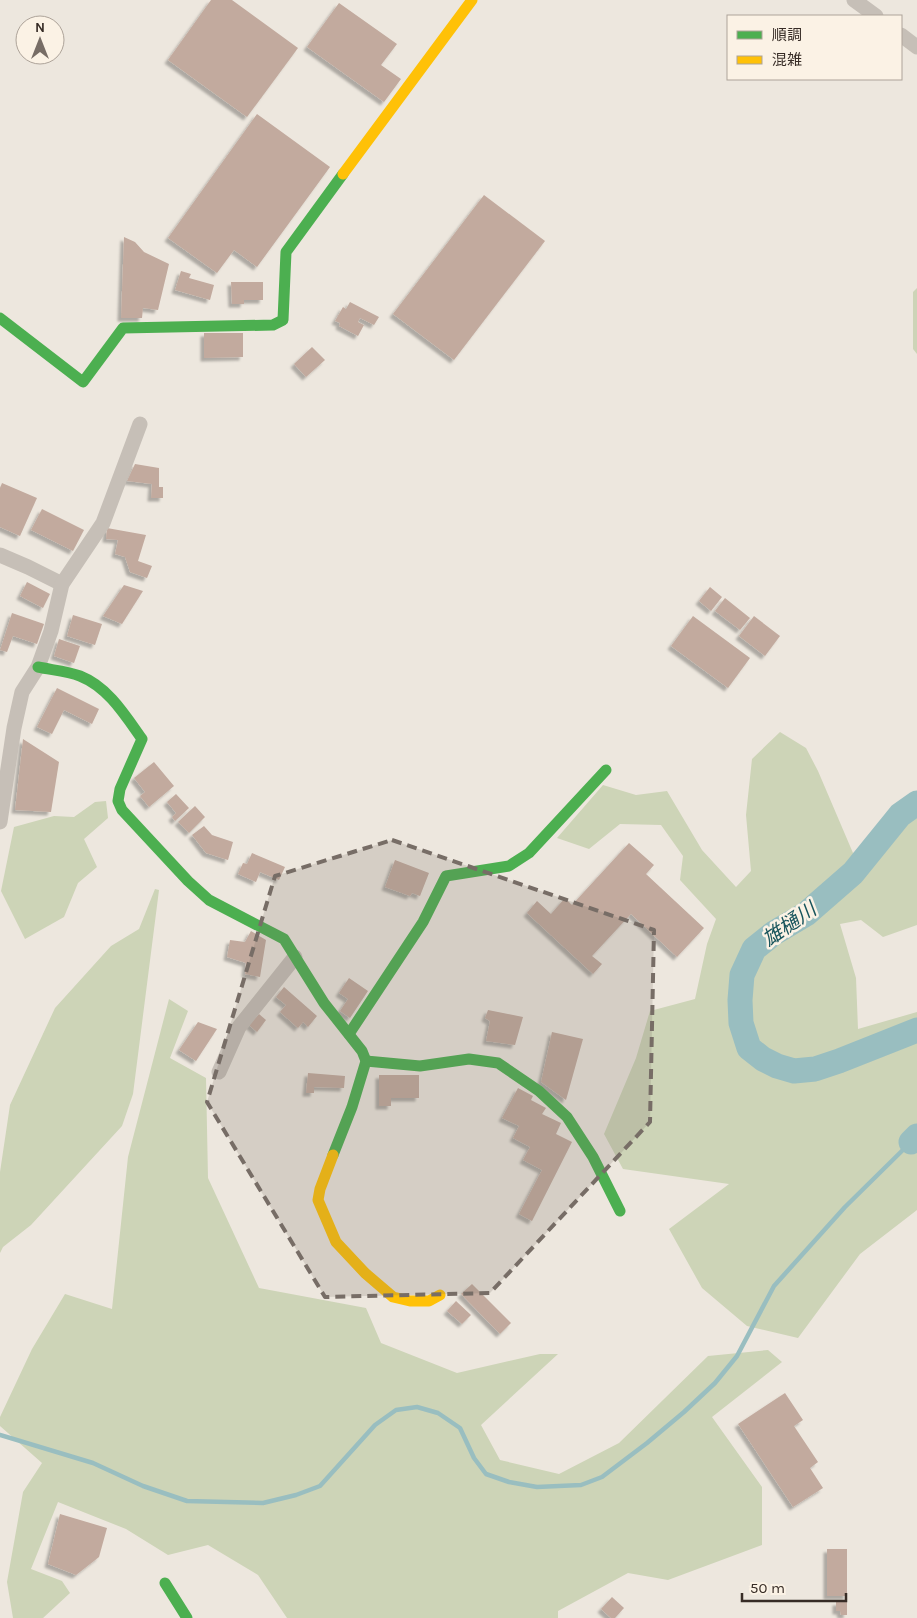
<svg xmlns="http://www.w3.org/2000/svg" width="917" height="1618" font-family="Karla,'Noto Sans JP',sans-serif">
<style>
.green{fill:#cdd4b7}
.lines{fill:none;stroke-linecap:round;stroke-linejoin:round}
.stream{stroke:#99bec0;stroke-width:4.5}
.river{stroke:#99bec0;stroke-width:25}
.building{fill:#c2aa9e;filter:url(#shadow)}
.street{stroke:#c6bfb7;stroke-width:15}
.fast{stroke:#4caf50;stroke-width:11}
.slow{stroke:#ffc107;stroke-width:11}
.marked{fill:#776d66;fill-opacity:0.2;stroke:#776d66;stroke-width:4;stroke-dasharray:10 6;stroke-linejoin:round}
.labels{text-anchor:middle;stroke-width:5;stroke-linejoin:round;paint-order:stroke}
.water-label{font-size:20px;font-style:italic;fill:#18545c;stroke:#fbf2e5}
</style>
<defs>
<filter id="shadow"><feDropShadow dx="-3.5" dy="3.5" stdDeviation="1" flood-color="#0004"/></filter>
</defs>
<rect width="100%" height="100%" fill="#ede7de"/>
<g class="green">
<polygon points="917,288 917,354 913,349 913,292"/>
<polygon points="780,732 806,748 818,771 853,853 917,814 917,925 883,937 861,920 840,924 856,978 858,1029 917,1012 917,1210 860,1254 798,1338 747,1326 702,1288 669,1229 729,1184 623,1169 604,1134 636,1058 650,1011 695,999 707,944 716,919 680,880 683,856 661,825 620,824 589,849 557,838 603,785 636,795 667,791 702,850 736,887 751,871 746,815 752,759"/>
<polygon points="106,801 108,818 84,839 97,867 78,883 64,917 25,939 1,891 14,827 54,816 74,817 95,802"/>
<polygon points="155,889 159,890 133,1094 122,1126 31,1225 3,1247 0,1253 0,1172 10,1105 55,1008 111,946 139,929"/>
<polygon points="169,999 188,1011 170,1058 206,1078 208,1178 259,1288 366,1308 381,1343 457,1373 540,1354 558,1354 481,1425 500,1460 559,1474 619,1443 708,1356 768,1350 782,1362 712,1417 762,1487 762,1545 668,1580 628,1573 558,1611 558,1618 287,1618 258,1575 208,1545 168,1555 126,1529 58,1502 31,1569 62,1581 70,1593 43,1618 13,1618 7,1582 23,1492 42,1463 0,1426 0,1417 32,1349 65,1294 112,1309 128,1157"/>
</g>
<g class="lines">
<polyline class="stream" points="0,1435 93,1463 143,1486 187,1501 263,1503 296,1495 320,1486 375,1425 396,1410 417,1407 438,1413 460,1428 474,1458 486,1474 509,1482 537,1487 581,1485 602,1477 647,1443 684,1412 715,1383 737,1356 774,1286 845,1207 911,1142 917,1143"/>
<g class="river">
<polyline points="917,803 900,815 853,873 806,914 774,933 754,949 742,975 740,1000 741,1023 749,1048 763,1059 777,1066 794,1071 815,1069 839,1061 917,1030"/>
<polyline points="911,1142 917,1136"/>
</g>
</g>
<g class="building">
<polygon points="211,0 232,0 298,48 247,117 168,60"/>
<polygon points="339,3 397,44 381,65 401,79 384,102 307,47"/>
<polygon points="257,114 330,167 257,267 234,250 217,273 168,238"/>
<polygon points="484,195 545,241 454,360 393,314"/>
<polygon points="124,237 135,242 144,252 169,264 158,310 143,308 142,318 121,318"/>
<polygon points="181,271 191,274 189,278 214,285 210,300 175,290"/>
<polygon points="231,282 263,282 263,300 244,300 244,304 232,304"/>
<polygon points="350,302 379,317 374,325 360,318 358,322 364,325 358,336 339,326 340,323 335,321 343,307 346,309"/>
<polygon points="204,333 243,333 243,357 204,358"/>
<polygon points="312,347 325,360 306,377 294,364"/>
<polygon points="135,464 159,468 159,487 163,487 163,498 151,498 152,484 127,481"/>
<polygon points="2,483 37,498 20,536 0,527 0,488"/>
<polygon points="42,509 84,530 73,551 31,530"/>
<polygon points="107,528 146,535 138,561 152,566 147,578 130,572 125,557 115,554 118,540 106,539"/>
<polygon points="27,582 50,594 43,608 20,596"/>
<polygon points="124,585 143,591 122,624 103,616"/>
<polygon points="710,587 722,597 711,611 699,601"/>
<polygon points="725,598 750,618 740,630 715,611"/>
<polygon points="12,613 44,624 37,644 13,636 7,652 0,650"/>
<polygon points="73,615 102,624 95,645 67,636"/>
<polygon points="693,616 750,658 728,688 671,646"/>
<polygon points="754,616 780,636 765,656 739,636"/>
<polygon points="59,639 80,646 74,663 54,656"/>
<polygon points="57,688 99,709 92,724 64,710 52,734 37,727"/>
<polygon points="23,739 59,762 51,812 15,810"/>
<polygon points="154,762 174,786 149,807 140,796 145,792 134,778"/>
<polygon points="176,794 189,808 175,821 172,817 176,813 167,802"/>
<polygon points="195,806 205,817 189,833 178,822"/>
<polygon points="204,826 212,835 233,842 228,860 206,853 192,835"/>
<polygon points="629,843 654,865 646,874 704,928 677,957 631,914 592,956 602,964 593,974 527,913 537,901 551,914 565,898 572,905"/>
<polygon points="252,853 285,867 279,880 260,872 256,882 238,874 243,863 247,864"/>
<polygon points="395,860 429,873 420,896 412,893 410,896 385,887"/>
<polygon points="251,931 266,940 260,977 245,974 246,963 227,957 230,940 245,942"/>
<polygon points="349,978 368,991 350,1018 340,1011 348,999 339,993"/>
<polygon points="284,987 317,1016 308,1027 303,1022 298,1028 280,1012 286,1005 276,997"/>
<polygon points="488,1010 523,1017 515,1045 486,1041 490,1021 485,1018"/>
<polygon points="259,1014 266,1020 257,1032 249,1025"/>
<polygon points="198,1022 217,1029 196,1061 179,1050"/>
<polygon points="552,1032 583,1039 566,1100 541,1082"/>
<polygon points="308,1073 345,1076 344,1088 314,1087 314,1093 306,1093"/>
<polygon points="379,1075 419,1075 419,1098 391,1098 391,1106 379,1106"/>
<polygon points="518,1088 533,1096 531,1100 546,1108 542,1114 561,1123 556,1134 572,1142 532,1221 519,1214 542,1170 523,1160 530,1147 513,1138 519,1126 502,1118"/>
<polygon points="472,1284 511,1323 500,1334 461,1294"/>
<polygon points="456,1301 471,1315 462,1324 447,1311"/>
<polygon points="785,1393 803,1420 794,1426 818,1462 810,1468 823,1488 793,1507 738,1424"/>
<polygon points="60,1514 107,1528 99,1557 76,1575 48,1564"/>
<rect x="827" y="1549" width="20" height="47"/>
<polygon points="612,1597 624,1608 615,1618 611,1618 601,1609"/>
<polygon points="836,1602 847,1602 847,1615 841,1615 840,1611 836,1611"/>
</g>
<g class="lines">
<g class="street">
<polyline points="854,0 876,16"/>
<polyline points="901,35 917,47"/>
<polyline points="0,555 28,567 62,584"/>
<polyline points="0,822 14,728 22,692 38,667 51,631 62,584 103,523 140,424"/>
<polyline points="219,1072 239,1027 295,957"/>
</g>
<g class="fast">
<polyline points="0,318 83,382 123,328 273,325 283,320 286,252 343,174"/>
<path d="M 38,667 C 52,670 67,671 80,676 C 108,687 125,715 142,739 L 120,789 L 118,801 L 122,810 L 188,881 L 209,900 L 284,939 L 324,1003 L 362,1051 L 366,1061 L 352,1107 L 333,1155"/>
<polyline points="349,1034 423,922 446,876 509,866 529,853 606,770"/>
<polyline points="366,1061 420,1066 469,1059 498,1063 539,1091 567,1117 593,1157 620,1211"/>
<polyline points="165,1583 187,1618"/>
</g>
<g class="slow">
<polyline points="343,174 472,0"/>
<polyline points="333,1155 320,1189 318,1200 336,1242 365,1273 393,1297 410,1301 429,1301 440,1295"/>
</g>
</g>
<path class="marked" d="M 392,840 L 654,930 L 650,1122 L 490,1293 L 325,1297 L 207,1102 L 275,876 Z"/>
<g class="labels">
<g class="water-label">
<text transform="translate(789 924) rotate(-35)" y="7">雄樋川</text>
</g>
</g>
<rect x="727" y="15" width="175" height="65" fill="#fbf2e5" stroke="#ada399"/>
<rect x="737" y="31" width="25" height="8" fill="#4caf50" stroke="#ada399"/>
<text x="772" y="40" font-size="15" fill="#372c26">順調</text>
<rect x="737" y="56" width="25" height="8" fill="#ffc107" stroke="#ada399"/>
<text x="772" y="65" font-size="15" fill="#372c26">混雑</text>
<g transform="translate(40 40)"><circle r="24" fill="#fbf2e5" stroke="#ada399"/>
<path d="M0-4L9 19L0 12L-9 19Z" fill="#776d66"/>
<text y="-8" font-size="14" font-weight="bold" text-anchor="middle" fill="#372c26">N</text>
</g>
<path d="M742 1593v8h104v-8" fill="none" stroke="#372c26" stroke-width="2.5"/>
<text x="750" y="1593" font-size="15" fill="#372c26" stroke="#fbf2e5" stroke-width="4" paint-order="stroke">50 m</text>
</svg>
